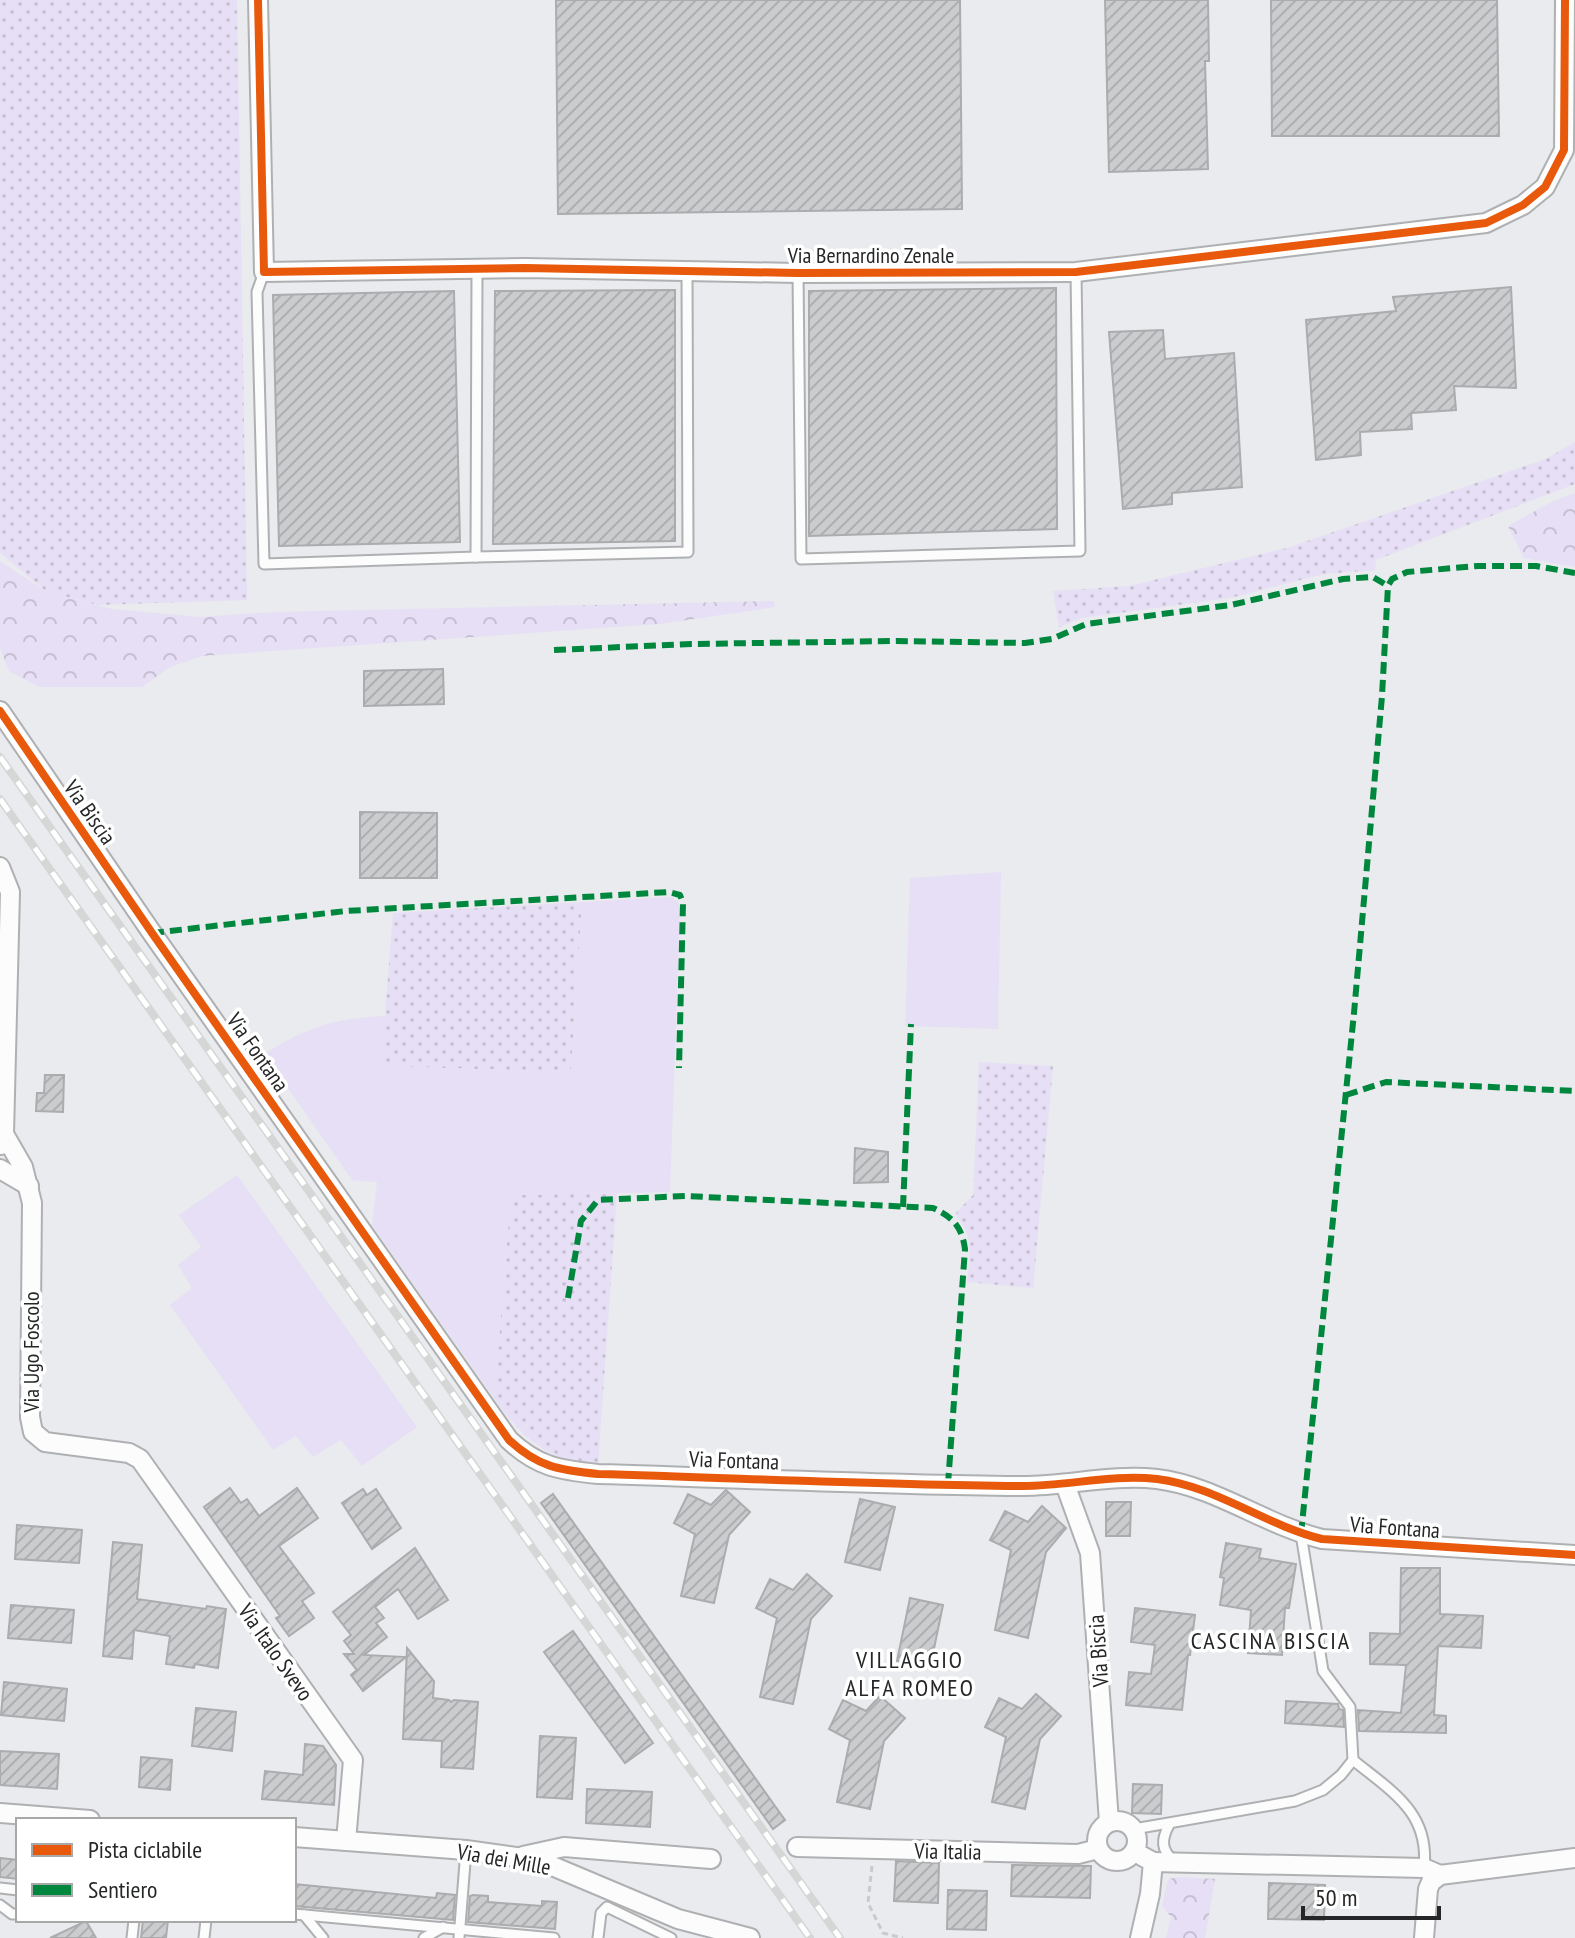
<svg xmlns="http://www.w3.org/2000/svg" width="1575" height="1938" font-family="'PT Sans Narrow',sans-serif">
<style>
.grass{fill:url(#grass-dots)}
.forest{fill:url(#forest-crowns)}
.garden{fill:#e7dff5}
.building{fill:url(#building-hatch);stroke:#abacae;stroke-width:2}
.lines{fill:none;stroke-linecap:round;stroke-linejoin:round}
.lane-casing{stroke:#aeb0b2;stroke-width:13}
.street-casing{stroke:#aeb0b2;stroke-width:22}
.path{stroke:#cacacb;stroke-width:3;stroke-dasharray:6 4;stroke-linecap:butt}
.lane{stroke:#fcfcfc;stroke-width:9}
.street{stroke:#fcfcfc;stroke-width:18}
.rail-casing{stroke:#d5d6d6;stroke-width:8}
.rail{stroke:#fff;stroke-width:5;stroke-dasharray:15;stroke-linecap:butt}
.quiet{stroke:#00873e;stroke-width:6;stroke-dasharray:12 6;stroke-linecap:butt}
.cycleway-casing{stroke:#fff;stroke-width:13}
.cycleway{stroke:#e8590c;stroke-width:8}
.labels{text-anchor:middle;stroke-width:7;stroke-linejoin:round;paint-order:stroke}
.street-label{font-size:22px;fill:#252627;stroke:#fff}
.neighbourhood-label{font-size:24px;letter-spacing:2px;fill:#252627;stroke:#fff}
</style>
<defs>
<pattern id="grass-dots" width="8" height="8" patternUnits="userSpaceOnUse" patternTransform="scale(2)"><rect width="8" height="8" fill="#e7dff5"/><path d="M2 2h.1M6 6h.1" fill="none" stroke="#c6bfd2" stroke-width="1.8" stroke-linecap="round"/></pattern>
<pattern id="forest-crowns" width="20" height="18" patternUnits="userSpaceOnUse" patternTransform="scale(2)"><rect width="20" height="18" fill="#e7dff5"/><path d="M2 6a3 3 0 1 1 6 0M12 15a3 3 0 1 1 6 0" fill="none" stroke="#c6bfd2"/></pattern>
<pattern id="building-hatch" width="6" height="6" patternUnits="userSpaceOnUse" patternTransform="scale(2)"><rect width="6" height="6" fill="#cbccce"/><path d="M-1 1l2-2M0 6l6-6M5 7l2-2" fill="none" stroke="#aeafb1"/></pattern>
</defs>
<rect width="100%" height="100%" fill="#e9ebee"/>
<g class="grass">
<polygon points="0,0 237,0 247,600 98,605 47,592 0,553"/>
<polygon points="1575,442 1575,484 1376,560 1375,570 1324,574 1230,598 1081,618 1059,627 1053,591 1129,586 1287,548 1546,459"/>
<polygon points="582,902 571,1072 381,1066 393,913"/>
<path d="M 979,1062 L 1053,1066 L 1033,1288 L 967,1282 C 970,1253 975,1238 955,1214 L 973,1195 Z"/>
<path d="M 617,1193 L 598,1465 C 550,1464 520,1436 494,1398 L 511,1195 Z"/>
</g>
<g class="forest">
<polygon points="1575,493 1575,567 1524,558 1508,526 1553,501"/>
<polygon points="0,561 47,592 112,609 200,617 274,612 774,601 775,607 660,624 202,656 170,667 142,687 39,687 9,671 0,648"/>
<polygon points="1178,1877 1215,1879 1205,1938 1166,1938 1171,1917 1162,1906 1167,1883 1169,1879"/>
</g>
<g class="garden">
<polygon points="1001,872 998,1029 905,1026 910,878"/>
<path d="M 671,897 L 678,902 L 680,909 L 670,1192 L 511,1195 L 494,1398 L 372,1225 L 377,1182 L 352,1180 L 264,1054 C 307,1027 335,1018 386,1016 L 382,1066 L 571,1072 L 582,902 Z"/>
<polygon points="237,1175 417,1427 362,1466 341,1440 313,1457 296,1436 273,1450 170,1305 192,1288 178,1265 201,1247 179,1215"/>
</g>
<g class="building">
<polygon points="556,0 960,0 962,209 558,214"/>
<polygon points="1105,0 1208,0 1209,61 1205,61 1208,169 1109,172"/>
<polygon points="1271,0 1497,0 1499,136 1272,136"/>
<polygon points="1511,287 1516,388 1454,386 1456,410 1411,413 1412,429 1360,432 1361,455 1316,460 1306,320 1396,311 1393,297"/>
<polygon points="1056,288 1057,529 809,536 809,291"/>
<polygon points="675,290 675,541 493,544 495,291"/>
<polygon points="454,291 460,542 279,546 273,295"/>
<polygon points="1163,330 1165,359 1234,353 1242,487 1172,493 1172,504 1123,509 1109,332"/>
<polygon points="443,669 444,704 364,706 364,671"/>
<polygon points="360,812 437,813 437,878 360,878"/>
<polygon points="45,1075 64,1075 63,1112 36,1111 37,1093 44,1093"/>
<polygon points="855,1148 888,1152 888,1182 854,1183"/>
<polygon points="230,1488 241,1503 247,1499 259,1516 297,1488 318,1518 279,1546 314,1593 302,1601 314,1618 289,1636 276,1618 280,1616 204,1507"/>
<polygon points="363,1489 367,1495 376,1489 401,1528 372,1549 342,1503"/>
<polygon points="726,1490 750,1512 729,1535 714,1603 681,1596 695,1534 674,1523 688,1494 711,1505"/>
<polygon points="553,1494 785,1820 773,1829 541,1503"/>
<polygon points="860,1499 895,1507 880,1570 845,1562"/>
<polygon points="1106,1502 1131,1502 1130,1536 1106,1536"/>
<polygon points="1042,1506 1066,1528 1046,1552 1028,1638 995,1630 1011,1550 990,1540 1005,1511 1028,1522"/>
<polygon points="17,1525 82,1530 79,1563 15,1559"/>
<polygon points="113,1542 142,1545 137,1599 206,1609 207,1606 226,1609 218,1668 195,1664 194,1668 166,1664 170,1636 134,1630 132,1659 103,1656"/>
<polygon points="1226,1543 1261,1549 1259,1558 1296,1564 1289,1608 1285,1608 1282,1655 1248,1653 1251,1610 1220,1605 1224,1578 1220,1577"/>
<polygon points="415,1548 448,1600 418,1619 398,1589 375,1607 384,1618 376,1623 387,1637 364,1655 406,1657 363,1691 351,1675 357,1670 344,1654 354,1654 344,1641 351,1635 333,1612"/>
<polygon points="1401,1568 1440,1568 1440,1614 1483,1616 1481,1648 1438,1646 1434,1715 1446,1716 1446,1733 1359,1731 1358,1710 1401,1713 1406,1665 1370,1664 1370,1633 1400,1634"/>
<polygon points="807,1574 832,1596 811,1619 793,1704 760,1697 777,1618 756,1608 770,1579 793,1590"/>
<polygon points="910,1598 943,1605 930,1668 897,1661"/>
<polygon points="11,1605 74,1610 71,1643 8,1638"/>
<polygon points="1135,1608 1195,1615 1190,1655 1188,1655 1182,1710 1126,1705 1129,1672 1151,1674 1155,1645 1131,1642"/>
<polygon points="573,1631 653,1743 625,1763 544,1652"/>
<polygon points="407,1648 434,1681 433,1698 449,1700 451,1702 454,1700 478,1702 473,1769 441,1767 442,1741 403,1739"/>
<polygon points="4,1682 67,1689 64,1721 1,1715"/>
<polygon points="1036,1694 1061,1716 1040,1739 1025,1809 992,1802 1006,1737 985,1727 999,1698 1022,1709"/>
<polygon points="880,1696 905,1718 884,1741 870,1809 837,1802 850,1740 829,1729 843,1700 866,1711"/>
<polygon points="1286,1701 1338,1704 1339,1709 1343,1710 1344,1727 1285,1723"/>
<polygon points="196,1708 236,1712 232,1751 192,1746"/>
<polygon points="540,1736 576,1738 572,1799 537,1797"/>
<polygon points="305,1744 323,1746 336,1765 334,1805 262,1799 265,1771 303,1775"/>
<polygon points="0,1751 59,1754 57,1789 0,1785"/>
<polygon points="141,1757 172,1760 170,1790 139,1787"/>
<polygon points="1133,1784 1162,1785 1161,1814 1132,1813"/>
<polygon points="587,1789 652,1792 650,1827 586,1823"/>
<polygon points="0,1858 18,1860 18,1879 0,1877"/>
<polygon points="896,1861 939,1863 938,1903 894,1901"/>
<polygon points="1012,1865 1091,1866 1090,1898 1011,1896"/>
<polygon points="1269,1883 1325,1885 1324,1920 1268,1919"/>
<polygon points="294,1884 436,1898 437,1893 455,1895 453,1920 294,1906"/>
<polygon points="948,1890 987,1891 986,1930 947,1929"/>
<polygon points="473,1895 488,1896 488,1902 542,1906 542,1901 557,1902 555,1929 468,1922 470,1896"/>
<polygon points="143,1920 168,1920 166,1938 141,1938"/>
<polygon points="86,1921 96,1938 50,1938"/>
</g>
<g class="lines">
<g class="lane-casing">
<g id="lane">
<polyline points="264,272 257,292 264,564 476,557 477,269"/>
<polyline points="798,273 801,559 1080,551 1076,272"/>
<polyline points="476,557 688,552 687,271"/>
<path d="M 1353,1760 C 1391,1791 1430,1812 1424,1868"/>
<path d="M 1169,1825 C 1161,1840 1161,1850 1174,1861"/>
<polyline points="1134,1829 1295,1801 1323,1790 1341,1775 1353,1760 1350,1707 1323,1671 1301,1534"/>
<polyline points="0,1888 18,1890"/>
<polyline points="0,1905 12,1914 18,1914"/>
<polyline points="294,1914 554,1938"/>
<polyline points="304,1915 323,1938"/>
<polyline points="132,1938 134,1920"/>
<polyline points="204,1938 206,1920"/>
<polyline points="424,1938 443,1927"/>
<polyline points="459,1938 466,1850"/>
<polyline points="598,1938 601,1913 607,1907 671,1938"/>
</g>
</g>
<g class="street-casing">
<g id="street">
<polyline points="258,0 264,272 525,268 798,273 1076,272 1486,223 1523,205 1545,187 1564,150 1565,0"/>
<path d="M 0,711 L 152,933 L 509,1440 C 538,1467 559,1470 598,1474 C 740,1478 882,1485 1023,1486 C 1068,1486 1112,1474 1157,1479 C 1215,1486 1265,1525 1322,1539 L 1575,1555"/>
<polyline points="0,867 10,892 4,1134 1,1145"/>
<polyline points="4,1134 23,1167 32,1203 30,1417 33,1432 45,1442 129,1453 140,1459 353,1760 346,1841"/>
<polyline points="0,1169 29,1186"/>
<polyline points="1065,1484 1090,1553 1109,1822"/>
<polyline points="0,1813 90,1820"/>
<circle cx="1117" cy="1841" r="20"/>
<polyline points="294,1837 466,1850 538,1860 678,1919 750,1938"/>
<polyline points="797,1847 1078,1854 1098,1849"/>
<polyline points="523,1856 564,1847 711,1859"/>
<polyline points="1153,1862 1424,1868 1440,1875"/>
<polyline points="1140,1938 1150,1894 1153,1862 1142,1856"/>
<polyline points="1424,1938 1428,1889 1431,1882 1440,1875 1575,1858"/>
</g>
</g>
<polyline class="path" points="872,1866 868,1903 883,1933 903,1938"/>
<use href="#lane" class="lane"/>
<use href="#street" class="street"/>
<g class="rail-casing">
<g id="rail">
<polyline points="0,757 840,1938"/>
<polyline points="0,799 810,1938"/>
</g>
</g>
<use href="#rail" class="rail"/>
<g class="quiet">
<polyline points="554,650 691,644 896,641 1025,643 1052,639 1086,624 1231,605 1343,579 1373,577 1388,586"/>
<polyline points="152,933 346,911 669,892 680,895 683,903 679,1068"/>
<polyline points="1346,1095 1386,1082 1575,1091"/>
<polyline points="903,1207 911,1024"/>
<path d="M 568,1298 L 581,1221 L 598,1200 L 685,1196 L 933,1208 C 953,1217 962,1227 965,1249 L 948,1484"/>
<polyline points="1301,1534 1354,1013 1382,696 1388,586 1392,579 1407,572 1478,566 1536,566 1575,573"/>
</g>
<g class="cycleway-casing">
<g id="cycleway">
<polyline points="258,0 264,272 525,268 798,273 1076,272 1486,223 1523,205 1545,187 1564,150 1565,0"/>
<path d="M 0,711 L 152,933 L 509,1440 C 538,1467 559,1470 598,1474 C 740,1478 882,1485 1023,1486 C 1068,1486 1112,1474 1157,1479 C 1215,1486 1265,1525 1322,1539 L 1575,1555"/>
</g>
</g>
<use href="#cycleway" class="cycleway"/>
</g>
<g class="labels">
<g class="street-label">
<text x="871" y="263">Via Bernardino Zenale</text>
<text transform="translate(90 812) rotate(55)" y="8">Via Biscia</text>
<text transform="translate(258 1052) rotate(55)" y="8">Via Fontana</text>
<text transform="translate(31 1352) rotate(-90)" y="8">Via Ugo Foscolo</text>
<text transform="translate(734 1460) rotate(2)" y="8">Via Fontana</text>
<text transform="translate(1395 1527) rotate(4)" y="8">Via Fontana</text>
<text transform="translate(1098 1651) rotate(-94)" y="8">Via Biscia</text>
<text transform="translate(276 1652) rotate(55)" y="8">Via Italo Svevo</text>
<text transform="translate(948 1851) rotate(1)" y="8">Via Italia</text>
<text transform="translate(504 1859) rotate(10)" y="8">Via dei Mille</text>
</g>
<g class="neighbourhood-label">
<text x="1271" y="1649">CASCINA BISCIA</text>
<text x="910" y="1668">VILLAGGIO<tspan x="910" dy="28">ALFA ROMEO</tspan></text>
</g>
</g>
<rect x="16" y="1818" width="280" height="104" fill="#ffffff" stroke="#a8a8a9" stroke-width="2"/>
<rect x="32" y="1844" width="40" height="12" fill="#e8590c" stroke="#a8a8a9" stroke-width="2"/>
<text x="88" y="1858" font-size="24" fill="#252627">Pista ciclabile</text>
<rect x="32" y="1884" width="40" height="12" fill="#00873e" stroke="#a8a8a9" stroke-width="2"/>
<text x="88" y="1898" font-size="24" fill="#252627">Sentiero</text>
<path d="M1303 1906v12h136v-12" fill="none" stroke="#252627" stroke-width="4"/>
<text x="1315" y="1906" font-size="24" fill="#252627" stroke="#ffffff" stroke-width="6" paint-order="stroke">50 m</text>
</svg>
